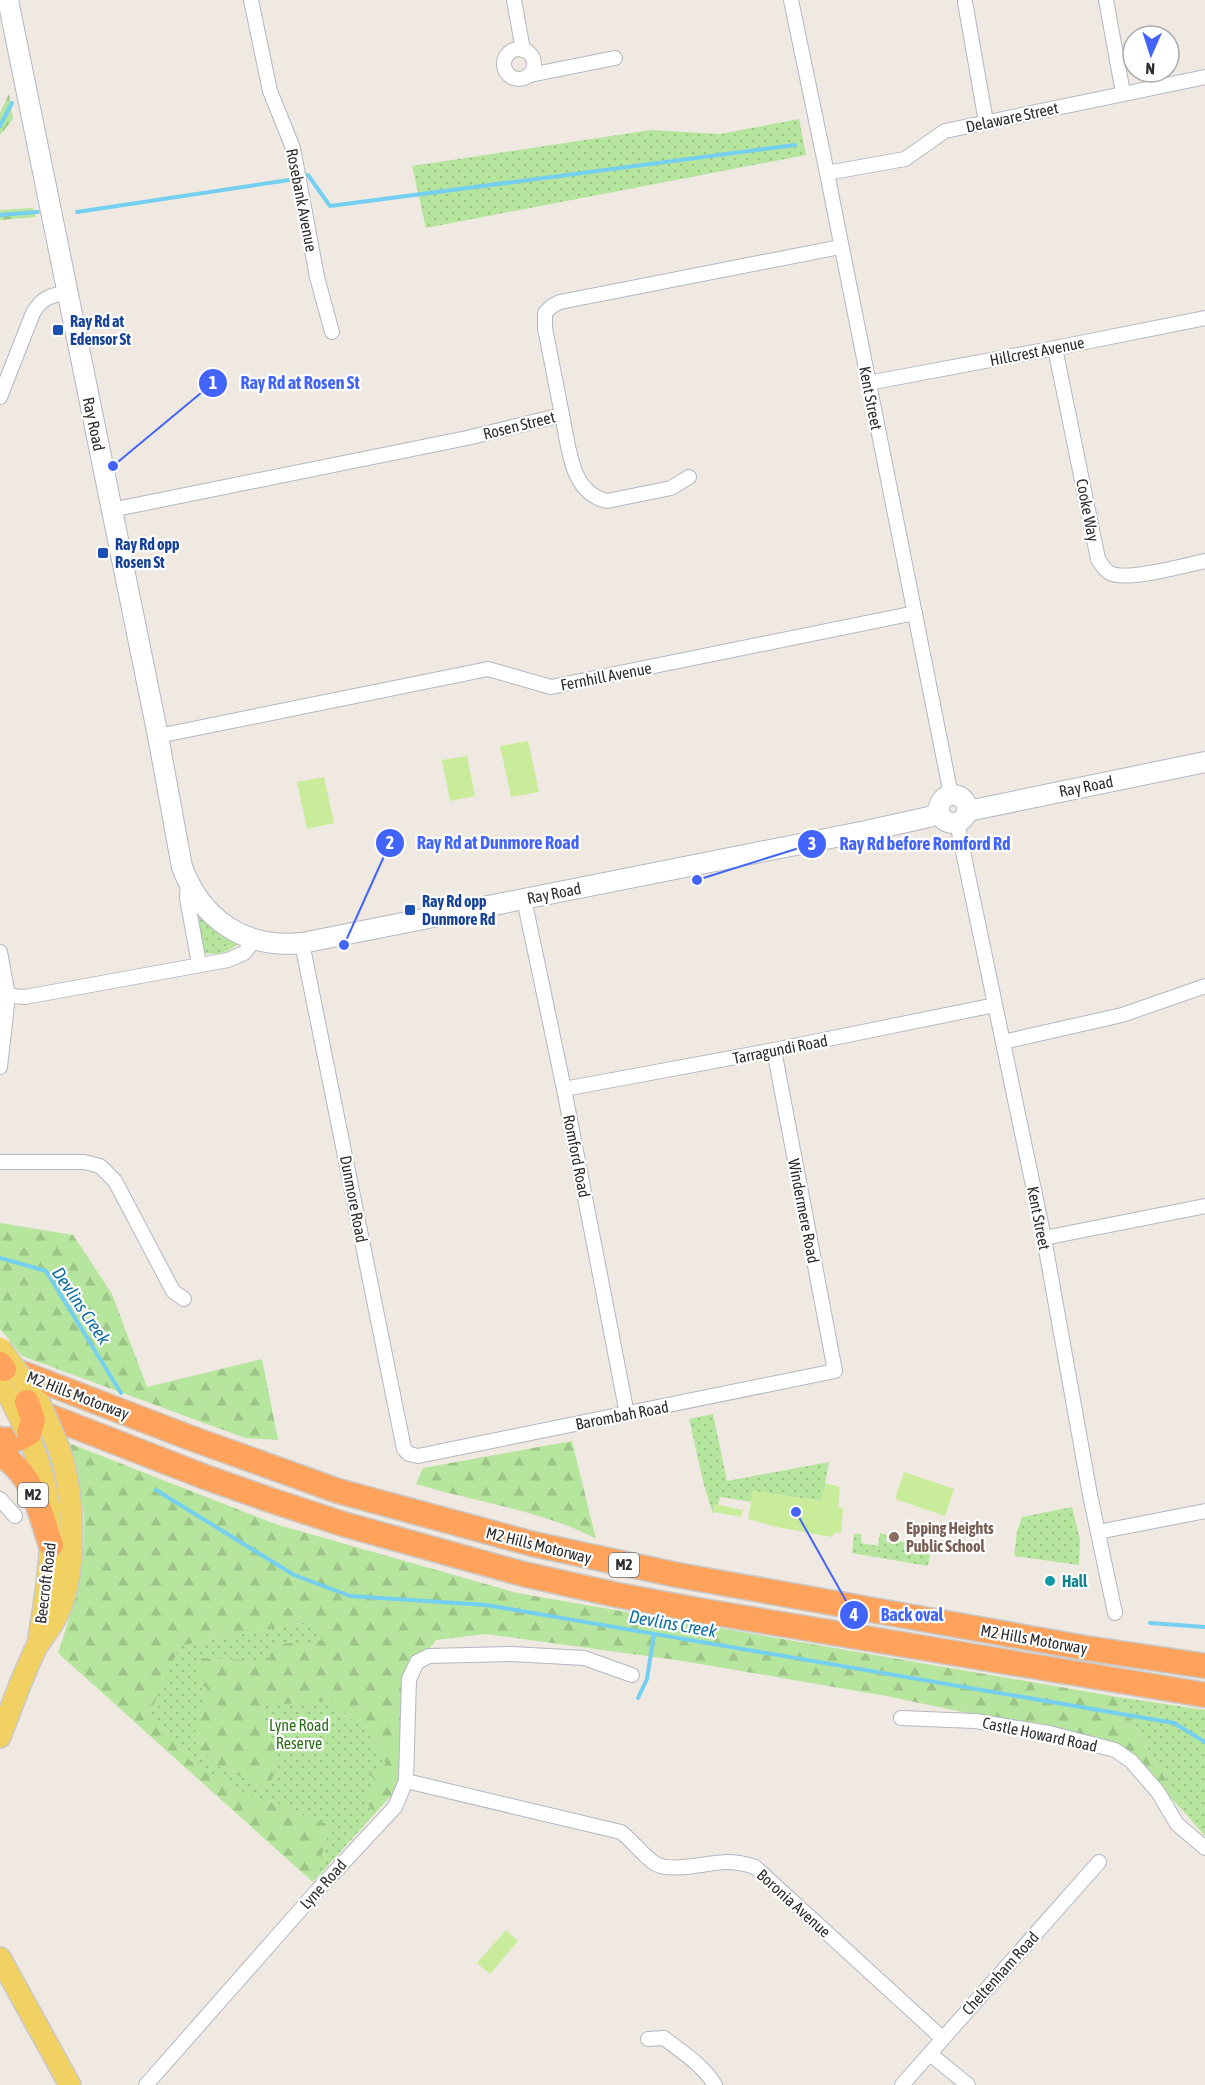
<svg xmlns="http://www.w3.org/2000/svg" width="1205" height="2085" font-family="'Asap Condensed',sans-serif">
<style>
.grass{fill:url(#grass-dots)}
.forest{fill:url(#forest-firs)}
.pitch{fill:#c9ec9a}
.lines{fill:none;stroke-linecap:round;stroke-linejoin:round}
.stream{stroke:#75cff0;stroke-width:4}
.street-casing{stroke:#b4b7c1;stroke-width:16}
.secondary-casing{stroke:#b4b7c1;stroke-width:22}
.primary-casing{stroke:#c9c9c9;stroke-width:24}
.highway-casing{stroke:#c9c9c9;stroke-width:27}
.street{stroke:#fff;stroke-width:14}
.secondary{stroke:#fff;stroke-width:20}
.primary{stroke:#f2d163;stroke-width:21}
.highway{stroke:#ffa35c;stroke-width:24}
.primary-bridge-casing{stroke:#c9c9c9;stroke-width:24;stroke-linecap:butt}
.highway-bridge-casing{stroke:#c9c9c9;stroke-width:27;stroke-linecap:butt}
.primary-bridge{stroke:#f2d163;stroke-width:21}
.highway-bridge{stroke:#ffa35c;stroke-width:24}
.transit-dot{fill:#1a4fb4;stroke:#fff;stroke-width:2}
.education-dot{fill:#8d6e63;stroke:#fff;stroke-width:2}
.culture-dot{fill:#0f9aa8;stroke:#fff;stroke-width:2}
.labels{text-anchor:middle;stroke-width:4.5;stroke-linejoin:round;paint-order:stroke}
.shield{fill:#fff;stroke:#6d6d6d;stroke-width:1.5}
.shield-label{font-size:15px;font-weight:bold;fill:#2e2e2e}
.street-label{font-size:16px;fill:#2e2e2e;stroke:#fff}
.transit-label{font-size:16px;font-weight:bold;fill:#164399;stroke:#fff;text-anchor:start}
.education-label{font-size:16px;font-weight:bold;fill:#785e54;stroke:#fff;text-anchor:start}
.culture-label{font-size:16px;font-weight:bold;fill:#0d838f;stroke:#fff;text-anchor:start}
.park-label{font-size:16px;fill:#2c6e1b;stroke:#fff}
.water-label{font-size:18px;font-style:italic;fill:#0d6fa3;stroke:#fff}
.leader{fill:none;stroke:#4264fb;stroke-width:2}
.callout-dot{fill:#4264fb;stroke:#fff;stroke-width:2}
.mark-label{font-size:18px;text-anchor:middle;font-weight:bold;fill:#fff}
.callout-label{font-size:18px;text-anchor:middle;font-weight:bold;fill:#4264fb;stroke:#fff;stroke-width:4.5;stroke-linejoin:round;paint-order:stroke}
</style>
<defs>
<pattern id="grass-dots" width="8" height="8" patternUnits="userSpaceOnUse" patternTransform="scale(1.5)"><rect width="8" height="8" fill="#b6e59e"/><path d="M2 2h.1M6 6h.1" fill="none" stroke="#9dc588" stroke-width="1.8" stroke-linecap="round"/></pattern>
<pattern id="forest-firs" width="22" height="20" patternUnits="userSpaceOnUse" patternTransform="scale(1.5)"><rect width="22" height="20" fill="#b6e59e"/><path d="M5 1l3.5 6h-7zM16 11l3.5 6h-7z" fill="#9dc588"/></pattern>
</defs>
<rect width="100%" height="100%" fill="#efe9e1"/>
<g class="grass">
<polygon points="799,119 806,155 426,228 412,166 651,130 720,134"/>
<path d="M 196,913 L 216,932 L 239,943 C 229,952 216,957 203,952 Z"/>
<polygon points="713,1414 727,1481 829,1462 822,1501 753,1491 751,1502 720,1497 718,1505 715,1504 713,1514 704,1485 689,1419"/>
<polygon points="1072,1507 1080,1539 1079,1565 1014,1556 1017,1532 1022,1517"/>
<polygon points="880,1533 887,1535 886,1542 893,1543 895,1540 926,1547 926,1553 930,1554 928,1566 852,1553 854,1534 861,1534 861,1543 878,1546"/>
<polygon points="306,1622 391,1670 397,1789 313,1882 117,1706 179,1646"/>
<polygon points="1118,1697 1205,1710 1205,1836 1185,1813"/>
</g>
<g class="forest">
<polygon points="9,94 13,119 0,135 0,113"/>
<polygon points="33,208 36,217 0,220 0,210"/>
<polygon points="0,1223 73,1235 112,1294 147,1387 262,1359 278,1440 245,1438 22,1356 0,1329"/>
<path d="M 572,1441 L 596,1539 C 543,1510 474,1502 416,1484 L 423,1468 Z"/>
<path d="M 66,1442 L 275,1524 L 517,1593 L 1118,1697 L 1185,1813 L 1121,1745 L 886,1696 L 683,1661 L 486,1634 L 436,1640 L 416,1666 L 397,1789 L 375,1813 L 361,1796 L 377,1781 L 367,1773 L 386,1764 L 365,1726 L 353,1721 L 331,1700 L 260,1706 L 278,1755 L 272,1780 L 262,1786 L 217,1766 L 193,1740 L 207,1688 L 194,1680 L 199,1658 L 267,1661 L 277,1644 L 323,1641 L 306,1622 L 180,1646 L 150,1712 L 190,1761 L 244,1792 L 331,1826 L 313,1882 L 58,1653 C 73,1609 86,1565 84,1518 C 83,1496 72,1464 66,1442 Z"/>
</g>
<g class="pitch">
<polygon points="528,741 539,792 511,797 500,746"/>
<polygon points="467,756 475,796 450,801 442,760"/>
<polygon points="324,777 334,823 307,829 297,782"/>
<polygon points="904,1472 954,1489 945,1516 895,1499"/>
<polygon points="826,1483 840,1487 838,1507 843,1508 841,1533 836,1532 831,1537 777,1527 748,1519 753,1491 821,1501"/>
<polygon points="715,1504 743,1510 741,1517 714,1512"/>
<polygon points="506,1930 518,1941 490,1974 477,1963"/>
</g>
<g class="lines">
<g class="stream">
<polyline points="0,126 12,103"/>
<polyline points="308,175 330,206 795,145"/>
<polyline points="77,212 289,180"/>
<polyline points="0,215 38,212"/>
<polyline points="0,1258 46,1271 121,1393"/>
<polyline points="156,1490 294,1575 350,1596 486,1605 1174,1723 1205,1742"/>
<polyline points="1150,1623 1205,1627"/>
<polyline points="638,1698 647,1679 654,1634"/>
</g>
<g class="street-casing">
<g id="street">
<polyline points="251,0 270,91 293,148 317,277 332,332"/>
<polyline points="514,0 523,50"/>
<polyline points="791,0 827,173 951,795"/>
<polyline points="1106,0 1123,93"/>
<polyline points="965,2 986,122"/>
<circle cx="519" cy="64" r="15"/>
<polyline points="530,75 615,58"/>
<polyline points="827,173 905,159 945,131 1205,77"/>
<path d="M 1055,348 L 1098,559 C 1101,564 1105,571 1110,573 C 1126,582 1186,565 1205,561"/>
<polyline points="868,383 1055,348 1205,318"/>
<path d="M 0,397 L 33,313 C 42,298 50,295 67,293"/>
<path d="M 562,415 C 569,446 570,493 607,501 L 671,488 L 689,477"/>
<polyline points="111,510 467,438 562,415 545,328 545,313 552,306 560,302 840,247"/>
<polyline points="158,736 488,669 551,687 915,613"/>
<polyline points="957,823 1044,1238 1090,1495 1115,1613"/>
<polyline points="188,883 187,898 199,964"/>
<polyline points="524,899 564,1089 627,1414"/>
<polyline points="302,943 404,1449 409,1454 418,1456 835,1371 774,1050"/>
<polyline points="0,952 8,996 0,1067"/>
<polyline points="0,995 25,997 228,960 244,953 256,939"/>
<polyline points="1003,1042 1122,1015 1205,986"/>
<polyline points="564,1089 774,1050 995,1005"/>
<polyline points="0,1162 84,1162 100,1166 115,1181 173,1291 184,1299"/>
<polyline points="1044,1238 1205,1206"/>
<polyline points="0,1499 15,1516"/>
<polyline points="1098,1532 1205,1511"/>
<polyline points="901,1718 975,1721 1049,1733 1115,1750 1131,1761 1158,1792 1177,1824 1205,1848"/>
<path d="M 406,1781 L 621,1832 C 633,1841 645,1858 656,1864 C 673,1873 708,1862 727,1862 C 737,1862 746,1864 755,1867 L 942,2038"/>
<path d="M 648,2039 L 664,2038 C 682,2052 703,2065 715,2085"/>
<polyline points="930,2054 968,2085"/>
<polyline points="146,2085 316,1892 395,1807 406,1781 409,1679 417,1662 429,1656 512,1654 584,1658 632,1675"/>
<polyline points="902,2085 1099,1862"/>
</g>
</g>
<g class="secondary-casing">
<g id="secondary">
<path d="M 8,0 L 158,736 L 182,867 C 202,920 245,949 302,943 L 866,831 L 929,817 L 939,812"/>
<circle cx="953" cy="809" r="14"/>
<polyline points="968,811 1205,762"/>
</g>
</g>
<g class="primary-casing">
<g id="primary">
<path d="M 27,1432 C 35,1451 42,1470 46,1490 C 56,1540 47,1588 39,1638"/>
<path d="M 0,1737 C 11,1708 22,1677 36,1648 C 43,1636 53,1626 58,1613 C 78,1571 75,1481 55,1439"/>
<polyline points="0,1958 70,2085"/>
</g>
</g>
<g class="highway-casing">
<g id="highway">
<polyline points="6,1367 188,1437 338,1491 533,1544 677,1575 1085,1648 1205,1666"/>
<polyline points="28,1408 205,1477 270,1500 343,1524 523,1574 617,1595 703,1611 1205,1695"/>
<path d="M 0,1439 C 11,1441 20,1440 29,1433"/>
<path d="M 0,1454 C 35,1476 38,1509 51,1545"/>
</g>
</g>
<use href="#street" class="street"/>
<use href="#secondary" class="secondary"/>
<use href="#primary" class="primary"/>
<use href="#highway" class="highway"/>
<g class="primary-bridge-casing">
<g id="primary-bridge">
<polyline points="0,1348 32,1392"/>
<polyline points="0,1385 10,1398 27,1432"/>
<polyline points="39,1402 55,1439"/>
</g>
</g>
<g class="highway-bridge-casing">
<g id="highway-bridge">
<polyline points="0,1364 4,1369"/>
<polyline points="27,1402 33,1420 29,1433"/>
</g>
</g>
<use href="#primary-bridge" class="primary-bridge"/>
<use href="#highway-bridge" class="highway-bridge"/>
</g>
<g class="transit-dot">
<rect x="52" y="324" width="12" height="12" rx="3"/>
<rect x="97" y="547" width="12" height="12" rx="3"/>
<rect x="404" y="904" width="12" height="12" rx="3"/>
</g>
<circle class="education-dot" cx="894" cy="1537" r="6"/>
<circle class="culture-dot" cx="1050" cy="1581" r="6"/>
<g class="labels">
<g class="shield">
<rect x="18" y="1483" width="30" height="24" rx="4.5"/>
<rect x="609" y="1553" width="30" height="24" rx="4.5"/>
</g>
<g class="shield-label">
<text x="33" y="1500">M2</text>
<text x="624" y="1570">M2</text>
</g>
<g class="street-label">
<text transform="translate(1012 117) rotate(-12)" y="6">Delaware Street</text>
<text transform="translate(302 200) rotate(79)" y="6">Rosebank Avenue</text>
<text transform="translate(1037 351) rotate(-11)" y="6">Hillcrest Avenue</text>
<text transform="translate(871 398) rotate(79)" y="6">Kent Street</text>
<text transform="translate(94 424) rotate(78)" y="6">Ray Road</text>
<text transform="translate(519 425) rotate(-14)" y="6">Rosen Street</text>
<text transform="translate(1088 510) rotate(79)" y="6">Cooke Way</text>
<text transform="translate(606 676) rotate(-11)" y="6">Fernhill Avenue</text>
<text transform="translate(1086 786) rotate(-11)" y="6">Ray Road</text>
<text transform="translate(554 893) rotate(-11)" y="6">Ray Road</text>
<text transform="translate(780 1049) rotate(-11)" y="6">Tarragundi Road</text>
<text transform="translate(577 1156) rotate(79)" y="6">Romford Road</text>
<text transform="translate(354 1199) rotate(79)" y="6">Dunmore Road</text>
<text transform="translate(804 1211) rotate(79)" y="6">Windermere Road</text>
<text transform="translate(1039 1218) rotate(79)" y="6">Kent Street</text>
<text transform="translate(78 1395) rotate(21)" y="6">M2 Hills Motorway</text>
<text transform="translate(622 1415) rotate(-11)" y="6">Barombah Road</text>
<text transform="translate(539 1545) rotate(14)" y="6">M2 Hills Motorway</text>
<text transform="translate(45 1583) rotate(-83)" y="6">Beecroft Road</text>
<text transform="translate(1034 1639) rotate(10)" y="6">M2 Hills Motorway</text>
<text transform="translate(1040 1734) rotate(12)" y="6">Castle Howard Road</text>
<text transform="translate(323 1884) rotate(-48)" y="6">Lyne Road</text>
<text transform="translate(794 1903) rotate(42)" y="6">Boronia Avenue</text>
<text transform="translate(1000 1973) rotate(-48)" y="6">Cheltenham Road</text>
</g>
<g class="transit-label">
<text x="70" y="327">Ray Rd at<tspan x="70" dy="18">Edensor St</tspan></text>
<text x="115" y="550">Ray Rd opp<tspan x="115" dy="18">Rosen St</tspan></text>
<text x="422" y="907">Ray Rd opp<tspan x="422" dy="18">Dunmore Rd</tspan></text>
</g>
<g class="education-label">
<text x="906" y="1534">Epping Heights<tspan x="906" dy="18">Public School</tspan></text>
</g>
<g class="culture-label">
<text x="1062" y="1587">Hall</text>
</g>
<g class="park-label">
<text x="299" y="1731">Lyne Road<tspan x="299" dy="18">Reserve</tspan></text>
</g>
<g class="water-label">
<text transform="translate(81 1306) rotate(56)" y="6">Devlins Creek</text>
<text transform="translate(673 1624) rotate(10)" y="6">Devlins Creek</text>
</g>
</g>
<path class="leader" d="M113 466L213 383M344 945L390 843M697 880L812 844M796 1512L854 1615"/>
<g class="callout-dot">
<circle cx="113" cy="466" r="6"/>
<circle cx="344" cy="945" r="6"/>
<circle cx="697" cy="880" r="6"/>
<circle cx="796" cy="1512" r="6"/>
<circle cx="213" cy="383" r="15"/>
<circle cx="390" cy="843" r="15"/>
<circle cx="812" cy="844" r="15"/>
<circle cx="854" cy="1615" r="15"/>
</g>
<g class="mark-label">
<text x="213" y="389">1</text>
<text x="390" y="849">2</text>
<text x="812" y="850">3</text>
<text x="854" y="1621">4</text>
</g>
<g class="callout-label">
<text x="300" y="389">Ray Rd at Rosen St</text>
<text x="498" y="849">Ray Rd at Dunmore Road</text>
<text x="925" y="850">Ray Rd before Romford Rd</text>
<text x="912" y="1621">Back oval</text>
</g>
<g transform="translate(1151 54) rotate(183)"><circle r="28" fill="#ffffff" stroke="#ababab" stroke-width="1.5"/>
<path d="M0-4.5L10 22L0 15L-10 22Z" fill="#4264fb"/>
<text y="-9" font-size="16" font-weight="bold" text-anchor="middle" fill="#2e2e2e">N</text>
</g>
</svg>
